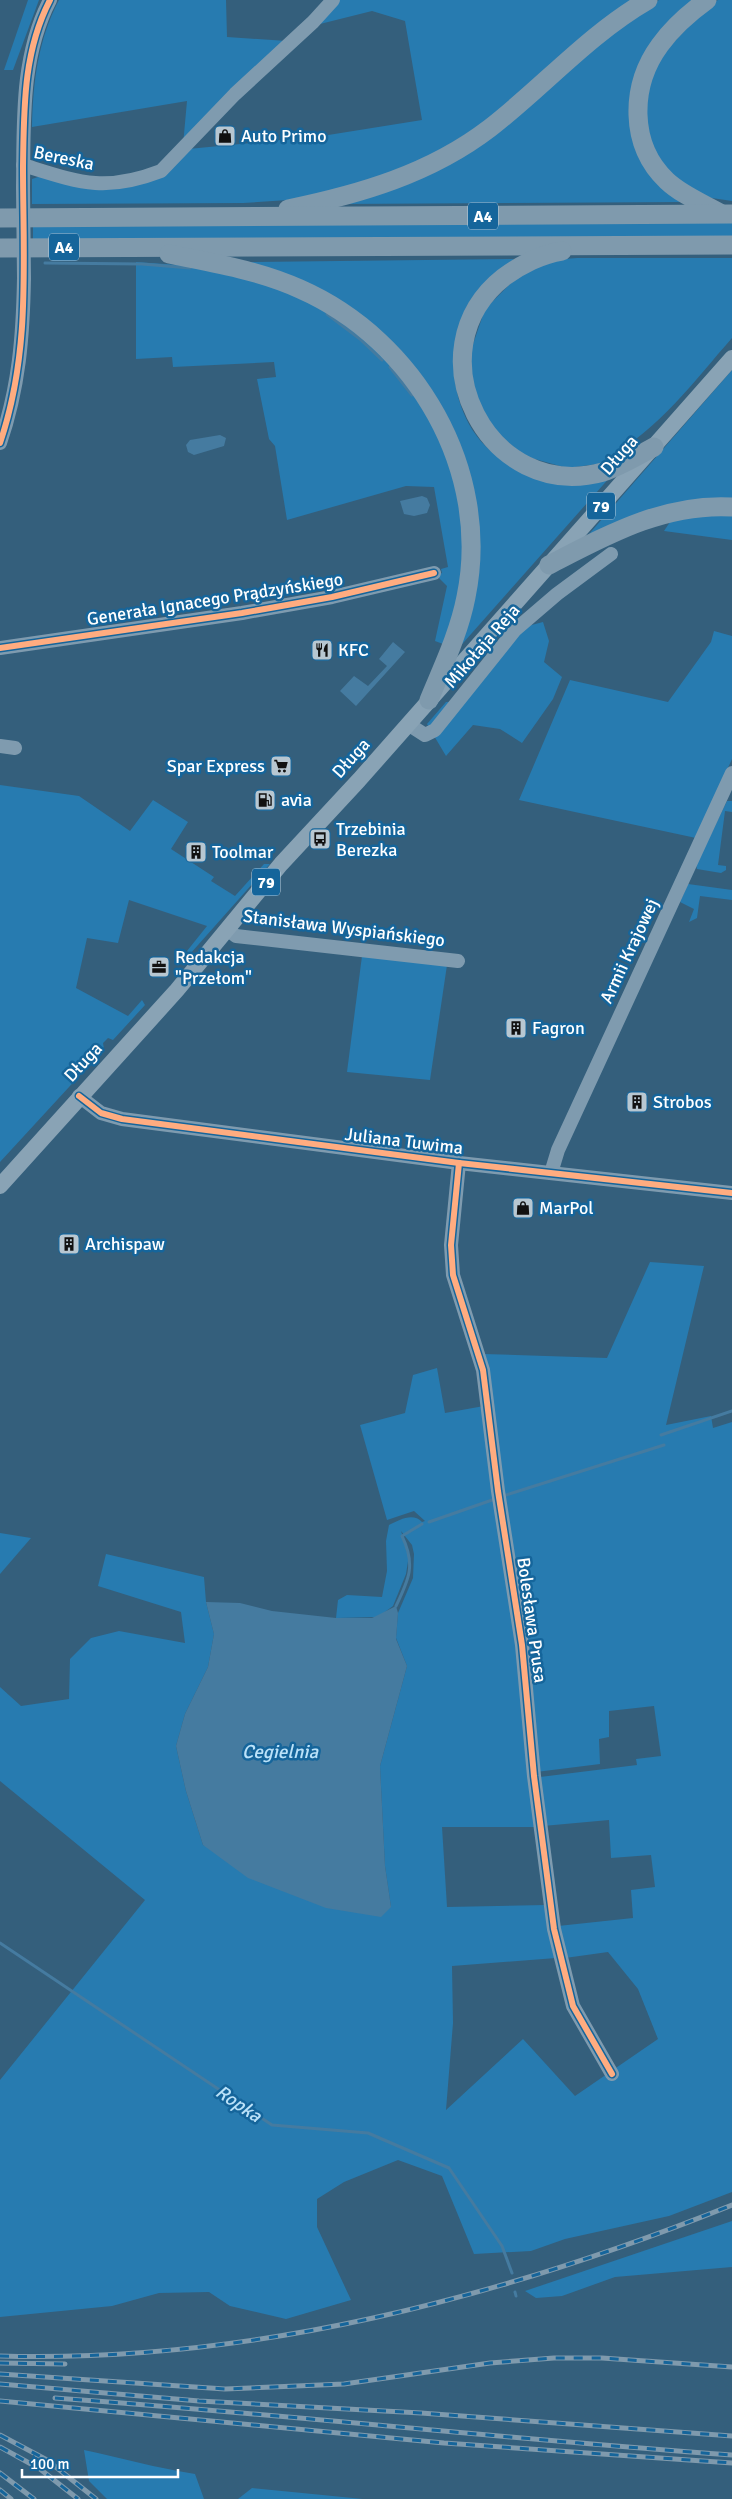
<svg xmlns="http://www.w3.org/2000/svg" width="732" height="2499" font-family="Signika,sans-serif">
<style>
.green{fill:#277bb0;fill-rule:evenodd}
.water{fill:#457ba0}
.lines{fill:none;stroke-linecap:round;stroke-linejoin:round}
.stream{stroke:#457ba0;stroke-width:3}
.minor{stroke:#7f9baf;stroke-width:14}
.major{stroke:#89a3b5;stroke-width:16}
.highway{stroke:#7f9aad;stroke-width:19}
.rail-casing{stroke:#7f9aad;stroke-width:5}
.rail{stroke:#15659b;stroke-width:3;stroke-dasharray:9;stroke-linecap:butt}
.minor-bridge{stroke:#7f9baf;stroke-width:14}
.cycleway-casing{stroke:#15659b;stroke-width:9}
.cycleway{stroke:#ffac80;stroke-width:6}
.labels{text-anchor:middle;stroke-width:5;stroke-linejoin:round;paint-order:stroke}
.shield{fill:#15659b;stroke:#b9d1e1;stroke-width:1}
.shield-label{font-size:16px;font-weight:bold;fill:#fff}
.poi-label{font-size:18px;fill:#fff;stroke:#15659b;text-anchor:start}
.street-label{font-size:18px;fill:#fff;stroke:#15659b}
.water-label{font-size:19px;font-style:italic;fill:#bbe2f9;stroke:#15659b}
</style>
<rect width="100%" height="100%" fill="#345f7c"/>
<g class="green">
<polygon points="28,0 39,0 13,70 4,70"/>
<path d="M 59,0 L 226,0 L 227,37 L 287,41 L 183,145 L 187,101 L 32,127 C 33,82 38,40 59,0 Z"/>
<polygon points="337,0 637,0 495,116 424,160 363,184 288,200 243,203 32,204 32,179 38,177 38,173 132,182 188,149 322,136 422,120 405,21 372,11 316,25"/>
<polygon points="659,0 699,0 677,19 633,122 687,202 337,204 382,191 582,56"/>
<polygon points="718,0 732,0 732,201 705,197 679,183 654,156 643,107 658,59 708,6"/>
<polygon points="732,222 732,236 33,242 33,226"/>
<path d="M 577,258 L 732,258 L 732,338 C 694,381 659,430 608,457 L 606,463 L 567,468 L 524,456 L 493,429 L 473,390 L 470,353 L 485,309 L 519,275 L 550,260 Z"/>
<path d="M 514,259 C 498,272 481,284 470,301 C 442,350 450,427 502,459 C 508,463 520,462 528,463 C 555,468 583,472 611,476 L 456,651 L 472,494 L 397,351 L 245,262 Z"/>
<polygon points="136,262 207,267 297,294 348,325 395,367 442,438 464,517 461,595 443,644 435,641 447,586 436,575 442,573 441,569 448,567 434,487 406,486 287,520 275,446 269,439 257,379 276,377 274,362 173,367 172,357 136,359"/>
<polygon points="732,370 732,500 583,541"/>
<polygon points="732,512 732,540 664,531 674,516"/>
<polygon points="543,622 549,641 544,662 562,677 553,699 522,743 500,729 473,725 446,756 427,724 446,702 464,701 524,627"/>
<polygon points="714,631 732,636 732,759 696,838 519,800 570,680 668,702 711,642"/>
<polygon points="0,785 79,796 130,831 153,800 188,822 171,849 214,877 211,881 235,896 264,864 270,864 190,954 187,951 207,926 129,900 118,943 87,938 76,988 128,1016 142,1000 145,1005 113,1040 108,1038 103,1043 104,1049 0,1162"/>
<polygon points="727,801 732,801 732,812 725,811 718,865 726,866 726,870 721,873 697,869 696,865"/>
<polygon points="688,884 732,890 732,900 700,896 697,918 689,922 694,909 680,902"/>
<polygon points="362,956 447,965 430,1080 347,1072"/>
<path d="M 650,1262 L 704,1266 L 666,1425 L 711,1416 L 713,1428 L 732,1422 L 732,2192 L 669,2216 L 565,2239 L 531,2251 L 474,2254 L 442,2176 L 398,2160 L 344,2182 L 317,2199 L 317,2227 L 351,2300 L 286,2319 L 230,2306 L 209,2292 L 159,2293 L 112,2306 L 0,2317 L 0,2080 L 145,1900 L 0,1781 L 0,1687 L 21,1706 L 69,1699 L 70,1659 L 91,1638 L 119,1631 L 185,1643 L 181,1612 L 98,1586 L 106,1554 L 204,1577 L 206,1602 L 214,1634 L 208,1667 L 185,1714 L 176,1746 L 186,1791 L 203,1845 L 391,1907 L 385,1866 L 380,1766 L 407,1666 L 396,1638 L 398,1613 L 413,1578 L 414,1554 L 412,1545 L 401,1531 L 409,1555 L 406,1574 L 393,1606 L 378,1617 L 336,1618 L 338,1600 L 347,1595 L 382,1597 L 387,1571 L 386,1541 L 389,1525 C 399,1520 413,1512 422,1522 L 425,1521 L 414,1511 L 387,1520 L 360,1425 L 405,1413 L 413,1375 L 437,1368 L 445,1413 L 484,1406 L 483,1354 L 607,1358 ZM 520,1677 L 536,1772 L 600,1764 L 599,1739 L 609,1737 L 609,1711 L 654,1706 L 661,1756 L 636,1759 L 637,1765 L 540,1777 L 543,1826 L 609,1820 L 611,1858 L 651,1855 L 655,1887 L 631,1890 L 633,1918 L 558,1926 L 565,1958 L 608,1952 L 638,1989 L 658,2039 L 575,2096 L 523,2039 L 446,2110 L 453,2023 L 452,1966 L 556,1958 L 546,1905 L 447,1907 L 442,1827 L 534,1827 Z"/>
<polygon points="0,1533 31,1538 0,1574"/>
<polygon points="732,2221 732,2267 615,2277 562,2296 536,2298 525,2291"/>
<path d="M 84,2450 C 121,2458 157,2468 195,2474 L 204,2499 L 107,2499 L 89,2481 Z"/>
<polygon points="252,2488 363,2499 238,2499"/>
</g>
<g class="water">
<polygon points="220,435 226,438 224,446 194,455 188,452 186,445 190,440"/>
<polygon points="422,496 427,498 430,505 427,513 414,516 404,514 400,501"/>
<polygon points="393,642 405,652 356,706 340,691 354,676 368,686 387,666 379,659"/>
<polygon points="206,1602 240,1603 272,1611 336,1618 372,1618 396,1606 398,1613 396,1639 407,1666 380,1766 385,1866 391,1907 381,1917 326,1908 248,1878 203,1845 186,1791 176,1746 185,1714 208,1667 214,1634"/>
</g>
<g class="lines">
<g class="stream">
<polyline points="45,263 142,264 190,268"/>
<polyline points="327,314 360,339 382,360"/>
<polyline points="390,367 412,395"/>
<polyline points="661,1435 732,1411"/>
<polyline points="503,1496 664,1445"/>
<polyline points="429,1522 495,1499"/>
<path d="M 396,1606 C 409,1579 416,1565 402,1536 L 422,1524"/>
<polyline points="0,1943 272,2125 368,2133 449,2168 502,2246 512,2273"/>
<polyline points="515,2292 516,2296"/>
</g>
<g class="minor">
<path d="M 23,165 C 78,182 104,193 161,171 L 235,94 L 313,22 L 333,0"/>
<path d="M 23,187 C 24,124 20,58 50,0"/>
<path d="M 0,443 C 19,388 23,336 24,278"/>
<polyline points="0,648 242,613 332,597 434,573"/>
<polyline points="408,724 425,735 435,730 515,630 557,594 611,554"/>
<polyline points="0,746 15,748"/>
<polyline points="227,929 236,936 458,961"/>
<polyline points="79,1096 101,1113 122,1119 459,1163 732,1193"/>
<polyline points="459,1163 451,1245 453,1275 483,1370 498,1491 522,1645 534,1776 554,1929 573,2006 612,2074"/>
<polyline points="551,1173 558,1150 732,773"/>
</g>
<polyline class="major" points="0,1186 177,990 281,864 359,780 732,358"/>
<g class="highway">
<path d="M 707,0 C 689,13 673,27 660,45 C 630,86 629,145 667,181 C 682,195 702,203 720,213"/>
<path d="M 288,209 C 360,194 430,174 490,128 C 543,87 589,34 648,0"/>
<polyline points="0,218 732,214"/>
<polyline points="0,248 732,245"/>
<path d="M 562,251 C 542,254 520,265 504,277 C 410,351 489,504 603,472 C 621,466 637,456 654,447"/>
<path d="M 169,254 C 213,263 258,270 300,289 C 416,340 492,471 466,597 C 459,633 443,666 429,700"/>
<path d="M 549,565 C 607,535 664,503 732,507"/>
</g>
<g class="rail-casing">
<g id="rail">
<path d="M 0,2356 C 251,2363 500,2298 732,2205"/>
<polyline points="0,2363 65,2364"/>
<polyline points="0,2374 225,2389 344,2384 490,2363 554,2358 602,2358 732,2367"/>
<polyline points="0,2384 199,2401 421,2413 732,2436"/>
<path d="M 55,2398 C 281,2414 506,2439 732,2455"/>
<polyline points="0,2401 444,2443 732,2463"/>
<polyline points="0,2435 47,2460 96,2499"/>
<polyline points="0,2447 40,2469 78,2499"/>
<polyline points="0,2473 34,2499"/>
<polyline points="0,2490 11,2499"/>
</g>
</g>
<use href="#rail" class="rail"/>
<polyline class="minor-bridge" points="23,187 24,278"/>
<g class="cycleway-casing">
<g id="cycleway">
<path d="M 0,443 C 31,352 23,261 23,166 C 24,109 23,52 50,0"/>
<polyline points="0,648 242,613 332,597 434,573"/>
<polyline points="79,1096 101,1113 122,1119 459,1163 732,1193"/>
<polyline points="459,1163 451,1245 453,1275 483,1370 498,1491 522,1645 534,1776 554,1929 573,2006 612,2074"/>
</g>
</g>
<use href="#cycleway" class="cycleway"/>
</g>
<defs>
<g id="shop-square" transform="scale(1.125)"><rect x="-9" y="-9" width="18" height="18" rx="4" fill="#b8c7d1" stroke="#15659b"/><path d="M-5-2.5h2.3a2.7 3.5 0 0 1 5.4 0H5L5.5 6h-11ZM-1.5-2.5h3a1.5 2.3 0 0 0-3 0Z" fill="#111"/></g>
<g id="restaurant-square" transform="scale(1.125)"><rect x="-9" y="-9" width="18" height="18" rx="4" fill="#b8c7d1" stroke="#15659b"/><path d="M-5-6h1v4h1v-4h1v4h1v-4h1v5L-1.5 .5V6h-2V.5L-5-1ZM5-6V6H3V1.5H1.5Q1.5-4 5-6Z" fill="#111"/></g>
<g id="supermarket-square" transform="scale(1.125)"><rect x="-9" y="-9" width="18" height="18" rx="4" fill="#b8c7d1" stroke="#15659b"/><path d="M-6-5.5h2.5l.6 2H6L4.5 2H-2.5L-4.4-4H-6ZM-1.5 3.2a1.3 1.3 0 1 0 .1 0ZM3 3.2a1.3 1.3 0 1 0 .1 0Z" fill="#111"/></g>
<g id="fuel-square" transform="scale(1.125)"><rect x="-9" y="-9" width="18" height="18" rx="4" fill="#b8c7d1" stroke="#15659b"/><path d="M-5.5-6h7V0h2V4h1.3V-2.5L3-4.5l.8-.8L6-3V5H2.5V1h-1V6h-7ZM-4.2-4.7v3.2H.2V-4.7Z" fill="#111"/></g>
<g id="bus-square" transform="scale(1.125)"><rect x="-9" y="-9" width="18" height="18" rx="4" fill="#b8c7d1" stroke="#15659b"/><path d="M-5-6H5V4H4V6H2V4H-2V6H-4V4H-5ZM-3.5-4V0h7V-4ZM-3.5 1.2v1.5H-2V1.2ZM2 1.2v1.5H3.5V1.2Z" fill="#111"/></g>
<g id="building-square" transform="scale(1.125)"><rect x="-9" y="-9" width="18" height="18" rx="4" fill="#b8c7d1" stroke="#15659b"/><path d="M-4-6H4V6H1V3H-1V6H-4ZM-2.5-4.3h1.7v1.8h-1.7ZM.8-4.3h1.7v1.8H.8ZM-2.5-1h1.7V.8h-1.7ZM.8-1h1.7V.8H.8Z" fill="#111"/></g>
<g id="office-square" transform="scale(1.125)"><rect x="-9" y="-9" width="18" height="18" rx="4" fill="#b8c7d1" stroke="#15659b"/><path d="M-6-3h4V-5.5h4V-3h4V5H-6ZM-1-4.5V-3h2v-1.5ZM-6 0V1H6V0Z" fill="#111"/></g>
</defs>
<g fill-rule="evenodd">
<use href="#shop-square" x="225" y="136"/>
<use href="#restaurant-square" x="322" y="650"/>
<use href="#supermarket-square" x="281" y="766"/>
<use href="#fuel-square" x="265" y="800"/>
<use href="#bus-square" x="320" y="839"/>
<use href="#building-square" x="196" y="852"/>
<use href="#office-square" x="159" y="967"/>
<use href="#building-square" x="516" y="1028"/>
<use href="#building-square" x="637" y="1102"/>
<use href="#shop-square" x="523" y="1208"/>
<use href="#building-square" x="69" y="1244"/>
</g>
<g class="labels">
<g class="shield">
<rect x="468" y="202.5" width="30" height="27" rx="4"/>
<rect x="49" y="233.5" width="30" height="27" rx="4"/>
<rect x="587" y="492.5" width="28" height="27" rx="4"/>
<rect x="252" y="868.5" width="28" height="27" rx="4"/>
</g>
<g class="shield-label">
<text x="483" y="222">A4</text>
<text x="64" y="253">A4</text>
<text x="601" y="512">79</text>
<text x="266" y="888">79</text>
</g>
<g class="poi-label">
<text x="241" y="142">Auto Primo</text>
<text x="338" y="656">KFC</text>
<text x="265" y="772" text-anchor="end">Spar Express</text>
<text x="281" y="806">avia</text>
<text x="336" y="835">Trzebinia<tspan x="336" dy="21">Berezka</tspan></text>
<text x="212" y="858">Toolmar</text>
<text x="175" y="963">Redakcja<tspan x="175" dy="21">"Przełom"</tspan></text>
<text x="532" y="1034">Fagron</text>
<text x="653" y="1108">Strobos</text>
<text x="539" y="1214">MarPol</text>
<text x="85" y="1250">Archispaw</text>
</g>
<g class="street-label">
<text transform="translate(64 158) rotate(12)" y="6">Bereska</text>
<text transform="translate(619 455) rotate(-49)" y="6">Długa</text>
<text transform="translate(215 599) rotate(-9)" y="6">Generała Ignacego Prądzyńskiego</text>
<text transform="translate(482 646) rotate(-49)" y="6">Mikołaja Reja</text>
<text transform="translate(351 758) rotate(-48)" y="6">Długa</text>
<text transform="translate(344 928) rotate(7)" y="6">Stanisława Wyspiańskiego</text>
<text transform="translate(629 951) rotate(-65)" y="6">Armii Krajowej</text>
<text transform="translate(83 1062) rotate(-47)" y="6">Długa</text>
<text transform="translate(404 1141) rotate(7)" y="6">Juliana Tuwima</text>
<text transform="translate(532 1620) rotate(82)" y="6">Bolesława Prusa</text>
</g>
<g class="water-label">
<text x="280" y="1758">Cegielnia</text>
<text transform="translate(239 2103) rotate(34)" y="7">Ropka</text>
</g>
</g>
<path d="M22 2469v8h156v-8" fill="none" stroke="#ffffff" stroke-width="2.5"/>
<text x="30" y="2469" font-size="15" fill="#ffffff" stroke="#15659b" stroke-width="4" paint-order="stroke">100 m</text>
</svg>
